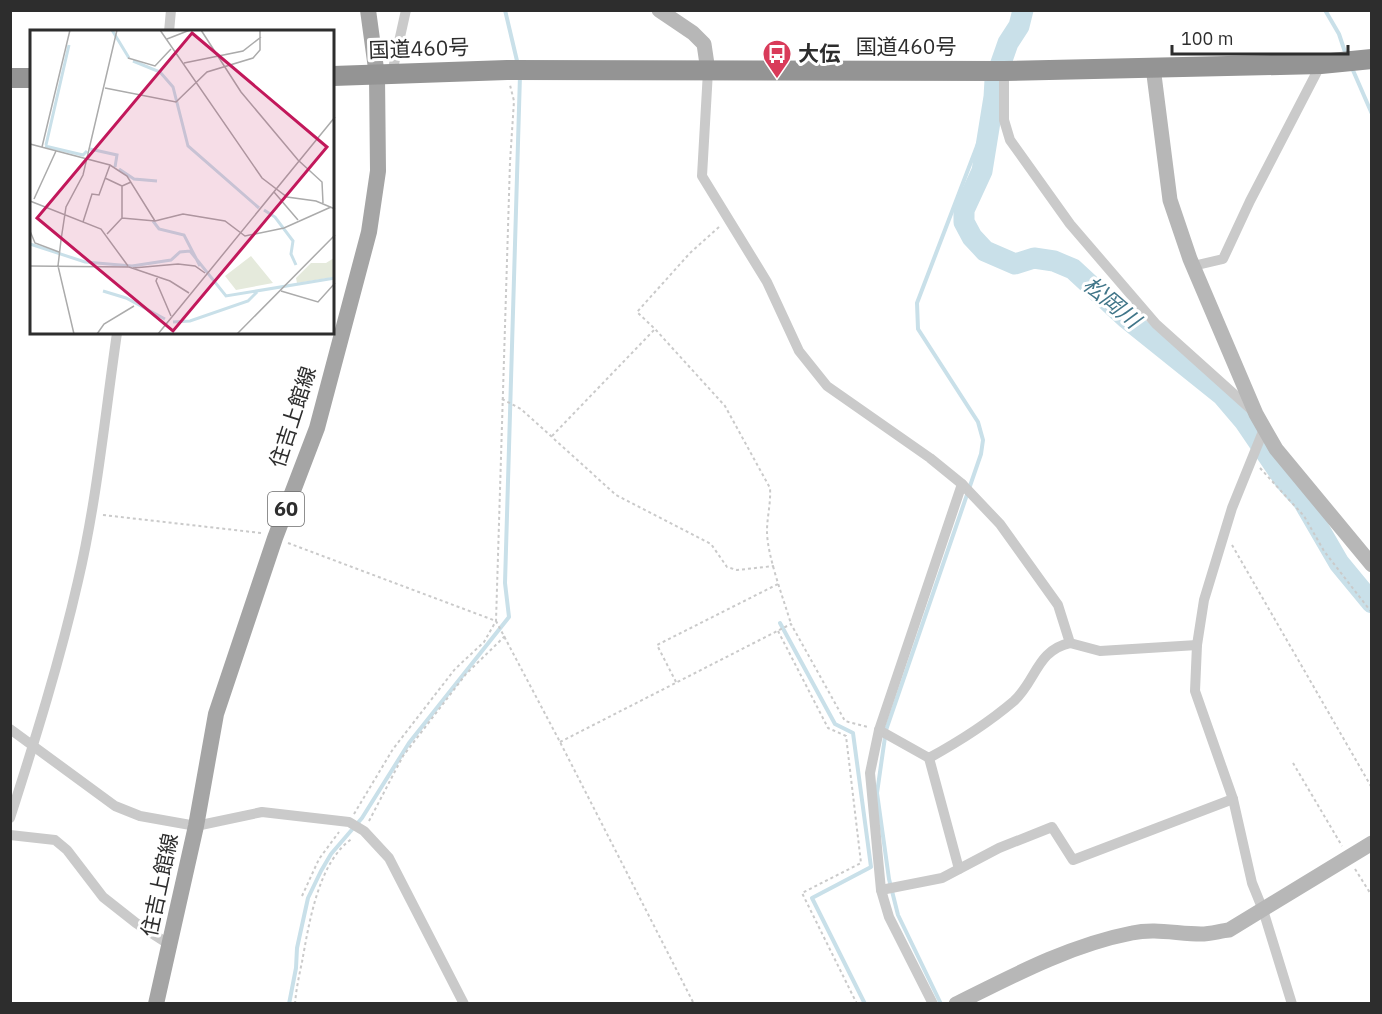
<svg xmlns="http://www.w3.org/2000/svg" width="1382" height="1014" font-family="'IBM Plex Sans','Noto Sans JP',sans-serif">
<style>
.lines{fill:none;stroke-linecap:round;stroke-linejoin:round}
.stream{stroke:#c9e0e9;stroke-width:4}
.river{stroke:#c9e0e9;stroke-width:21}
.path{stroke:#cacaca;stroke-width:2;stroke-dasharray:3 3;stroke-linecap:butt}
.street{stroke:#cacaca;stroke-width:10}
.secondary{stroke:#b7b7b7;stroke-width:15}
.primary{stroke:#a5a5a5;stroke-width:16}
.highway{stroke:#949494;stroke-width:20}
.labels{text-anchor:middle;stroke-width:6;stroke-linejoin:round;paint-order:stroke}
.shield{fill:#fff;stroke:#6c6c6c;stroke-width:1.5}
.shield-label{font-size:20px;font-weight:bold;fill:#2d2d2d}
.street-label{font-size:21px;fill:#2d2d2d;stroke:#fff}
.poi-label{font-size:21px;font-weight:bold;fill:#2d2d2d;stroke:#fff;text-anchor:start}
.water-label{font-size:22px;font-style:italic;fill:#417689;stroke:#fff}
.inset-river{fill:none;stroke:#c9e0e9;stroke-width:3}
.inset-road{fill:none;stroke:#ababab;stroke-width:1.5}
.view{fill:#c2185b;fill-opacity:0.15;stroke:#c2185b;stroke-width:3}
.inset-edge{fill:none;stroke:#2d2d2d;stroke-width:3}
</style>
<rect width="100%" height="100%" fill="#fff"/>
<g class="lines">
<g class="stream">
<polyline points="505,10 518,65"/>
<polyline points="1325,10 1339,34 1346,55"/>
<polyline points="1352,68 1372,114"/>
<polyline points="780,623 835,724 853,733 871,867 812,898 865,1004"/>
<polyline points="289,1004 296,968 297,948 308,898 321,871 331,854 362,818 409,743 509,617 505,583 520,75"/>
<polyline points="941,1004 898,915 889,879 877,793 886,730 981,454 983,440 978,422 918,329 917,303 979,141 991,120"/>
</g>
<polyline class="river" points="1023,10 1019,26 1008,43 995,80 994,97 982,171 964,210 964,222 972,237 985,251 1015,264 1034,258 1054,261 1073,269 1126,318 1222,395 1245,422 1285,481 1303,501 1339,563 1372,603"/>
<g class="path">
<path d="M 719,227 L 690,253 L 637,312 L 655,329 L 725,406 L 770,488 C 771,503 767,517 767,531 C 767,556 784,600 791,624"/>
<polyline points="502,399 521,409 616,495 711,544 727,567 737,570 774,566"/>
<polyline points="552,436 654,330"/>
<polyline points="1260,468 1304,516 1324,551 1372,613"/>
<polyline points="103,515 261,533"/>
<polyline points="288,543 496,621 560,742 694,1004"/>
<polyline points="1232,545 1372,788"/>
<polyline points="778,631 828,728 846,736 861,863 802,893 857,1004"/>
<polyline points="676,682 657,645 778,584"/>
<polyline points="560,742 791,624 845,721 868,727"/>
<polyline points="1293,763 1342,846"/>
<polyline points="354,814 393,749 455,669 484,642 496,621 510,162 514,101 510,85"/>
<polyline points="369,821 403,756 466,674 505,636"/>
<polyline points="1355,869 1372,896"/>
<polyline points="302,896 319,859 339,832"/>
<path d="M 295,1004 C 296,990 299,976 302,962 C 309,924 318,861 353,838"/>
</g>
<g class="street">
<polyline points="169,32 171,10"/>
<polyline points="708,71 702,176 767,282 799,351 827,386 930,458 962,484 1000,524 1058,605 1070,643 1100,651 1197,645"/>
<polyline points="1004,71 1004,120 1010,140 1070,224 1156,324 1254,412"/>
<polyline points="392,73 406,10"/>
<polyline points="1193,266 1223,259 1250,201 1321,64"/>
<polyline points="1264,429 1232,508 1204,600 1197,645 1195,691 1233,799 1252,883 1263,910 1292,1004"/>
<polyline points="10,729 115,806 140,816 196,826 262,812 349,822 364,831 389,858 464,1004"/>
<path d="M 879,730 L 929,758 C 960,741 987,724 1014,701 C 1036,681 1037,650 1070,643"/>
<polyline points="929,758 959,869"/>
<path d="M 10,818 C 35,740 60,660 78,581 C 97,500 105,415 117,333"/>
<polyline points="10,835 55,840 67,850 103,897 136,923 170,945"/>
<polyline points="881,890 942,878 999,848 1052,827 1073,860 1233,799"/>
<polyline points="933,1004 889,917 881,890 870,773 879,730 962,484"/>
</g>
<g class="secondary">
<polyline points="659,10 693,33 704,44 708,71"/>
<polyline points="1153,67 1170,200 1190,259 1256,414 1276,449 1372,565"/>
<path d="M 956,1004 C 1012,976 1070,945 1132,933 C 1155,928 1178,934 1201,934 C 1210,934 1220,931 1229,930 L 1372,843"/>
</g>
<polyline class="primary" points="156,1004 196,826 216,714 275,538 317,428 369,232 378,171 377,76 368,10"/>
<g class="highway">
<polyline points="333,76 507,70 1004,71 1321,64 1372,59"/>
<polyline points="10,78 32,78"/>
</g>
</g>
<defs>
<g id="bus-pin" transform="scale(1.5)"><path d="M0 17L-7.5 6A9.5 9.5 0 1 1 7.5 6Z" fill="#d93b5a" stroke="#fff"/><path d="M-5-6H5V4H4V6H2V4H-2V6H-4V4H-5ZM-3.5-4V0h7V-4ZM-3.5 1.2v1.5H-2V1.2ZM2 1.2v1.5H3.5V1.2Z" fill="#fff"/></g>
</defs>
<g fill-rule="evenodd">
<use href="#bus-pin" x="777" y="54"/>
</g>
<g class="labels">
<rect class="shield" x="268" y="492" width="36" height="34" rx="4.5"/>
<g class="shield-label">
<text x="286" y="516">60</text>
</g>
<g class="street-label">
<text x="906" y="54">国道460号</text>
<text transform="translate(419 49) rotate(-2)" y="7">国道460号</text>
<text transform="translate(293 417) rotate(-72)" y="7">住吉上館線</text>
<text transform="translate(160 885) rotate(-78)" y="7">住吉上館線</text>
</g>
<g class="poi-label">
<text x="798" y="61">大伝</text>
</g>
<g class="water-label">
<text transform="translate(1112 302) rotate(40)" y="8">松岡川</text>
</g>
</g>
<g transform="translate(30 30)">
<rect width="304" height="304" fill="#fff"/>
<path d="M 221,226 L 243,253 L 206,260 L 195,246 ZM 304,228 L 304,247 L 267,253 L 266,248 L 281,233 L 296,233 Z" fill="#e5eadc"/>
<path class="inset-river" d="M 82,0 L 99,28M 103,31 L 130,42 L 143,57 L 158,116 L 229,178M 16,115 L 39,15M 15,116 L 53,125 L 57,121M 60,119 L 87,125 L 85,137M 89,139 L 104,149 L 127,151M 234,180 L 245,187 L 263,211 L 261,224 L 266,235M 123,191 L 129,199 L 154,205 L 170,236M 0,214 L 55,232 L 102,236 L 141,230 L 150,222 L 160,221 L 196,266 L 305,248M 73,261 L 96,268 L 135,289M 143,292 L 160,291 L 218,271 L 227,262"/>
<path class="inset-road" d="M 130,0 L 232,148 L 257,167 L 286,171 L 305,179M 171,0 L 211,62 L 268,130 L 292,152 L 293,173M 137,9 L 160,0M 98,28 L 125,36 L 141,19M 154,33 L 213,21 L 231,7M 75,58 L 146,72 L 177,42 L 223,28 L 230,20 L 230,0M 0,114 L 80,135 L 97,146 L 125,191M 12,117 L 40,0M 75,148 L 92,156M 244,162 L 268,190M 4,169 L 26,121M 0,171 L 71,199 L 98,236M 92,188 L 92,156 L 101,152M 53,192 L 62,164 L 69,165 L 80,135M 0,201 L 5,213 L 29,222M 77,204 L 92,188 L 125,191 L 153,184 L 195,191 L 215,206 L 254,198 L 301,177M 0,236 L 99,237 L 140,251 L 159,263M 103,238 L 148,234 L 165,236 L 175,243M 128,246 L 126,251 L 141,286M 251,261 L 288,272 L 305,253M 44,304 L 28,236 L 31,210 L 36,177 L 53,145 L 87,0M 67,304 L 74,294 L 104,276M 128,304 L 305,87M 207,304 L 305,205"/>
<path class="view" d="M 162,3 L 297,117 L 143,301 L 7,188 Z"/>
<rect width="304" height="304" class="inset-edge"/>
</g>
<rect width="1382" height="1014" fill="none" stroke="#2d2d2d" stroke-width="24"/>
<path d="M1172 45v9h176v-9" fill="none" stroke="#2d2d2d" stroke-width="3"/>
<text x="1181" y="45" font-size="18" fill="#2d2d2d" stroke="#ffffff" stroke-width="4.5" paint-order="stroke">100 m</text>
</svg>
